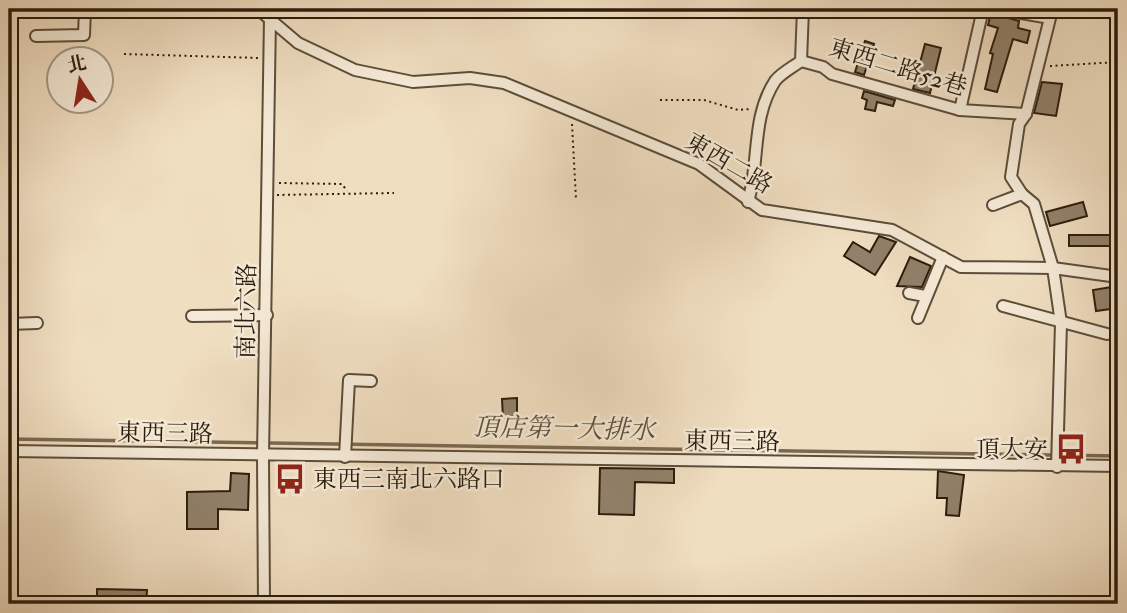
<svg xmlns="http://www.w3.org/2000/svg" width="1127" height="613" font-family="'IM FELL Double Pica','Noto Serif TC',serif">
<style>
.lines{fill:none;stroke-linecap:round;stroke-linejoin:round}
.stream{stroke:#796953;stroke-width:3.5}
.building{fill:#91816a;stroke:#2b1d0c;stroke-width:2}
.minor-casing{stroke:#5c4d39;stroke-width:14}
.path{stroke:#2b1d0c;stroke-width:2;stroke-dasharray:2 3.5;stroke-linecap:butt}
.minor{stroke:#f5ead7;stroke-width:10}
.labels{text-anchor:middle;stroke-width:5;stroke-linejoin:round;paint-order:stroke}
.street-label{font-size:24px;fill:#2b1d0c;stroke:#f5ead7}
.poi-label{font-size:24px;fill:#2b1d0c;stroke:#f5ead7;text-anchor:end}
.water-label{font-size:26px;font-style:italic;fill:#5f503c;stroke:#f5ead7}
</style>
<rect width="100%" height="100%" fill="#f0dec1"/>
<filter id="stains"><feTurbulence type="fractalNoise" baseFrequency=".00286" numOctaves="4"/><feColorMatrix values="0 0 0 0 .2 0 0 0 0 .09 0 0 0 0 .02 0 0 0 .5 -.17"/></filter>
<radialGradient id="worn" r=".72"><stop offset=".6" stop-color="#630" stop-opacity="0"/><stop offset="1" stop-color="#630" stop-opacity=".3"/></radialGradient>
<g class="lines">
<g class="stream">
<polyline points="268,9 273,13"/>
<polyline points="9,439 1118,456"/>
</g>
</g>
<g class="building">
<polygon points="991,13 1019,21 1018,28 1030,31 1027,43 1013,39 997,92 985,89 993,54 990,53 998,28 988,25"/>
<polygon points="865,41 874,44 864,75 855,72"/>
<polygon points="925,44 941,48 930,93 913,89"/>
<polygon points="1042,82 1062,84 1056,116 1034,113"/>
<polygon points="864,91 895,100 893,106 877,102 875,111 865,109 867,100 862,98"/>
<polygon points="1083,202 1087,216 1050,226 1046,212"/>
<rect x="1069" y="235" width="49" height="11"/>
<polygon points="879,236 896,242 875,275 844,256 853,242 870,252"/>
<polygon points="910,257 931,266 922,287 897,286"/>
<polygon points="1118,286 1118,308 1096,311 1093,290"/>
<polygon points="517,398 517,417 503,418 502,399"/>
<polygon points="600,468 674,469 674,483 635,482 634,515 599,514"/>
<polygon points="938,471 964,475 959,516 946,515 947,498 937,498"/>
<polygon points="231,473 249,474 248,510 218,509 218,529 187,529 187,492 230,491"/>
<polygon points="97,589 147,590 146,604 97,604"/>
</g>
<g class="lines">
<g class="minor-casing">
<g id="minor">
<polyline points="258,9 298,43 355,70 413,82 470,78 504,83 699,164 762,210 892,230 961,267 1053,268 1118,277"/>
<polyline points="997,9 1050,18 1026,114 1019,124 1011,177 1022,194 1034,204 1053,268 1061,323 1057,467"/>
<polyline points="36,36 84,35 85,9"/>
<polyline points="801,61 823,67 832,74 960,110 1026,114"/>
<polyline points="960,110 983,9"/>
<path d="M 748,202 C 760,161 751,118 775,81 C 781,73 793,67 801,61 L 803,9"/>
<polyline points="993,205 1022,194"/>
<polyline points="909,293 925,296"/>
<polyline points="1003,306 1107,334"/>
<polyline points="192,316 267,315"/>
<polyline points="918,318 943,257"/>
<polyline points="9,324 37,323"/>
<polyline points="9,451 1118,466"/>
<polyline points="345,457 349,380 371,381"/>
<polyline points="264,604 263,456 270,18"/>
</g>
</g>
<g class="path">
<polyline points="124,54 260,58"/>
<polyline points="1050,66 1118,62"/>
<polyline points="660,100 704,100 738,110 751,109"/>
<polyline points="572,124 576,199"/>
<polyline points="279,183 342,184 347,191"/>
<polyline points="277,195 394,193"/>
</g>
<use href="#minor" class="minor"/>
</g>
<defs>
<g id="bus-bare" transform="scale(2.415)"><path d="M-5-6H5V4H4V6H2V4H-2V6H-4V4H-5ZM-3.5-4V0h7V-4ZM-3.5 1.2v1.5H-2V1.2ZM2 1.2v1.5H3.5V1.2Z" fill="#8f2418" stroke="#f5ead7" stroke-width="2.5" paint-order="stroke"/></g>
</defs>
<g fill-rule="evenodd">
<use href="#bus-bare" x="1071" y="449"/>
<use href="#bus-bare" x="290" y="479"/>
</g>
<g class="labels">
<g class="street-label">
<text transform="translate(898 67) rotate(17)" y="8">東西二路52巷</text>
<text transform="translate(729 163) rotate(30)" y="8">東西二路</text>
<text transform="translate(246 311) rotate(-89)" y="8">南北六路</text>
<text transform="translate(165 433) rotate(1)" y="8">東西三路</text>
<text transform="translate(732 441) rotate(1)" y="8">東西三路</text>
</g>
<g class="poi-label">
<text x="1048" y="457">頂大安</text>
<text x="313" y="487" text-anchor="start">東西三南北六路口</text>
</g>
<g class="water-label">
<text transform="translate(564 428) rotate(1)" y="9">頂店第一大排水</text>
</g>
</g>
<rect width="1127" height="613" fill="none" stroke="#f0dec1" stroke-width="35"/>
<rect x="10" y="10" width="1106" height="592" fill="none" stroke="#2b1d0c" stroke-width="3.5"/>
<rect x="18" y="18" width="1092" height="578" fill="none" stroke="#2b1d0c" stroke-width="2"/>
<g transform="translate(80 80) rotate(348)"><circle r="33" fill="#f5ead7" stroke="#a49886" stroke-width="2"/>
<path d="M0-5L12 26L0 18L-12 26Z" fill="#8f2418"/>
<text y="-10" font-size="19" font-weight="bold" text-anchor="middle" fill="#2b1d0c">北</text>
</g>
<rect width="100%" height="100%" filter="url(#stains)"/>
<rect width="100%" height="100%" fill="url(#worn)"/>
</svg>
